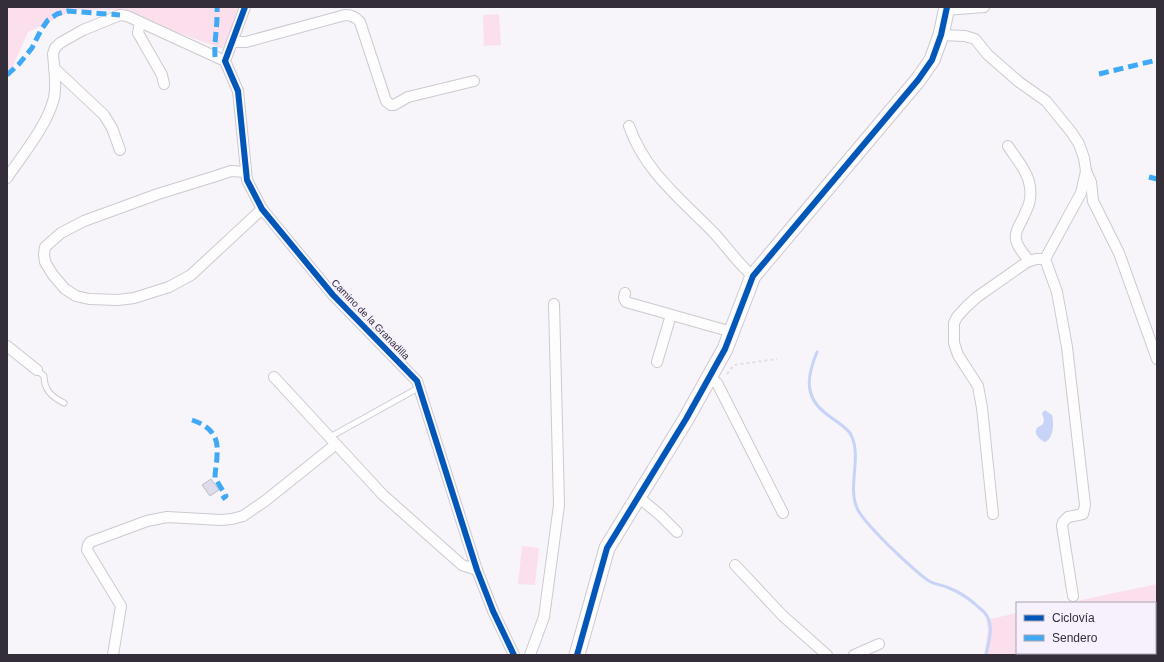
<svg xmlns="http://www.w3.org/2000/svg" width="1164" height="662" font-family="Arial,sans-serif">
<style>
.green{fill:#fbdfed}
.water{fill:#c7d4f7}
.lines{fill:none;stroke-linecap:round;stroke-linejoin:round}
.stream{stroke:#c7d4f7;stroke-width:3}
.building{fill:#dedbeb;stroke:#bebdc5}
.lane-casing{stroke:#cdc9d1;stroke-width:7}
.street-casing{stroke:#cdc9d1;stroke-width:12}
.secondary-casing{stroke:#cdc9d1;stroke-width:17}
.path{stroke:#e1e0e1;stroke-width:2;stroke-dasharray:3 3;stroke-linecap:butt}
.lane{stroke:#fefdfe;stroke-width:5}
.street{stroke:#fefdfe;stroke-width:10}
.secondary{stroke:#fefdfe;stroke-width:15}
.quiet{stroke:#3fa9f5;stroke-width:5;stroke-dasharray:10 5;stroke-linecap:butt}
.cycleway-casing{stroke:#f7f1fd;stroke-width:8}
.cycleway{stroke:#0057b8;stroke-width:6}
.labels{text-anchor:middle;stroke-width:3;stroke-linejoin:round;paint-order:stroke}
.street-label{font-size:10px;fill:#332e39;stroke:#f7f1fd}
</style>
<rect width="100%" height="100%" fill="#f7f4fa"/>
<g class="green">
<polygon points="7,7 238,7 226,50 114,10 73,10 28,32 12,68 7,73"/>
<polygon points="499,14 501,45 484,46 483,15"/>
<polygon points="522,546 539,548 535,585 518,584"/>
<polygon points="1157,584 1157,655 984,655 988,630 986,620 1017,613 1017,653 1155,653 1155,603 1067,603"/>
</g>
<path class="water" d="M 1045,410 L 1052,415 C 1054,423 1054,438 1045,442 C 1040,440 1033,434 1037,428 C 1039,426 1041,426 1043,424 L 1044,420 L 1042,413 Z"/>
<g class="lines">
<path class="stream" d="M 817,352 C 808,374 803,395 824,412 C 832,419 844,425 850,433 C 863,455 847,486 857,508 C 862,520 879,535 888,545 C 899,555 917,573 929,581 C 936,585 943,585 949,588 C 959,592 967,597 975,604 C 978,607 981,609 984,612 C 995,624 989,640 986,655"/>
</g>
<polygon class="building" points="211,479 219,490 210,496 202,485"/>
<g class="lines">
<g class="lane-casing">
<g id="lane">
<path d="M 37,370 L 44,376 C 44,390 52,397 64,403"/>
<polyline points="330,437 420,387"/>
</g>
</g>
<g class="street-casing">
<g id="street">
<polyline points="245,7 225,61 238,91 247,180 262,209 333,295 417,381 477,570 493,611 514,655"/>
<polyline points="945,10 984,7"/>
<polyline points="140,22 138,33 162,75 164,84"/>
<polyline points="941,35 965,36 975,39 988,55 1019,82 1046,101 1072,133 1079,144 1084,158 1086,171 1081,193 1045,259 1057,292 1067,347 1085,505 1083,514 1068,517 1063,522 1062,526 1073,596"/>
<path d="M 232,42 L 246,42 L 345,15 C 352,15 356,17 360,22 L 386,101 L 391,105 L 394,105 L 408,97 L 474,81"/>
<polyline points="54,68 104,115 112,128 120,150"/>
<path d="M 629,126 C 645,172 681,199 714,233 C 727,247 738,264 753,276"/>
<path d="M 1008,146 C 1016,159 1028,171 1030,187 C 1031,195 1030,204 1026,211 C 1023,221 1012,232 1017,243 C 1019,249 1025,255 1029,261"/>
<polyline points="1086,171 1091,182 1093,201 1119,253 1157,359"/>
<polyline points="246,172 231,171 216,176 158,194 84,221 61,233 45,247 44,254 45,262 53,275 65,289 76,296 89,299 118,300 134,298 169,287 191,275 262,209"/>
<path d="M 7,178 C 23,154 47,126 54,98 C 57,84 54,68 53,54 L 55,48 L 60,43 L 83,30 L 120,15 L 127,16 L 225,61"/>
<polyline points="625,293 624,298 626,302 732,332"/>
<polyline points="7,346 37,370"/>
<polyline points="657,362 671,315"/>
<polyline points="274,377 383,495 462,565 477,570"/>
<polyline points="709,377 717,383 783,513"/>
<polyline points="638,497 659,514 677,532"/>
<polyline points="993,514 982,408 978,386 958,355 954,343 954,323 957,317 966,307 977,297 1027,262 1036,259 1045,259"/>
<polyline points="735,565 783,616 827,655"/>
<polyline points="113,655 121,606 87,550 88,545 90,542 147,521 167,517 221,520 232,519 243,516 265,501 335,445"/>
<polyline points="530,655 544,617 559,505 554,304"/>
<polyline points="854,655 879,644"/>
</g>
</g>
<g class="secondary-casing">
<polyline id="secondary" points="577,655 607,548 686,419 725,349 753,276 918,80 932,60 941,35 947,7"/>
</g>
<polyline class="path" points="727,374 734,365 777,359"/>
<use href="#lane" class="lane"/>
<use href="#street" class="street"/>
<use href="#secondary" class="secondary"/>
<g class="quiet">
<path d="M 215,57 C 214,40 218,24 217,7"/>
<polyline points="1099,74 1157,60"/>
<polyline points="7,75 19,64 32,48 41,30 48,20 57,14 68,11 120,15"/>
<polyline points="1149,177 1157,179"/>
<path d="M 192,420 C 210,426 219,436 217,455 C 217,463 215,470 215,478 L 226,496 L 222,499"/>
</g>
<g class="cycleway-casing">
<g id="cycleway">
<polyline points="245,7 225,61 238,91 247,180 262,209 333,295 417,381 477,570 493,611 514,655"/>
<polyline points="577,655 607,548 686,419 725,349 753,276 918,80 932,60 941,35 947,7"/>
</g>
</g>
<use href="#cycleway" class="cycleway"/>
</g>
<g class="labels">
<g class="street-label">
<text transform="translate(371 319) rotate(46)" y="4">Camino de la Granadilla</text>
</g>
</g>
<rect width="1164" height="662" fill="none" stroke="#332e39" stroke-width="16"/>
<rect x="1016" y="602" width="140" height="52" fill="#f7f1fd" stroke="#a9a3af"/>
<rect x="1024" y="615" width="20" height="6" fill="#0057b8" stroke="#a9a3af"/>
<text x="1052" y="622" font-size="12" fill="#332e39">Ciclovía</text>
<rect x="1024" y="635" width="20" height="6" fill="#3fa9f5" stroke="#a9a3af"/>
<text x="1052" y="642" font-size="12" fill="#332e39">Sendero</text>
</svg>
